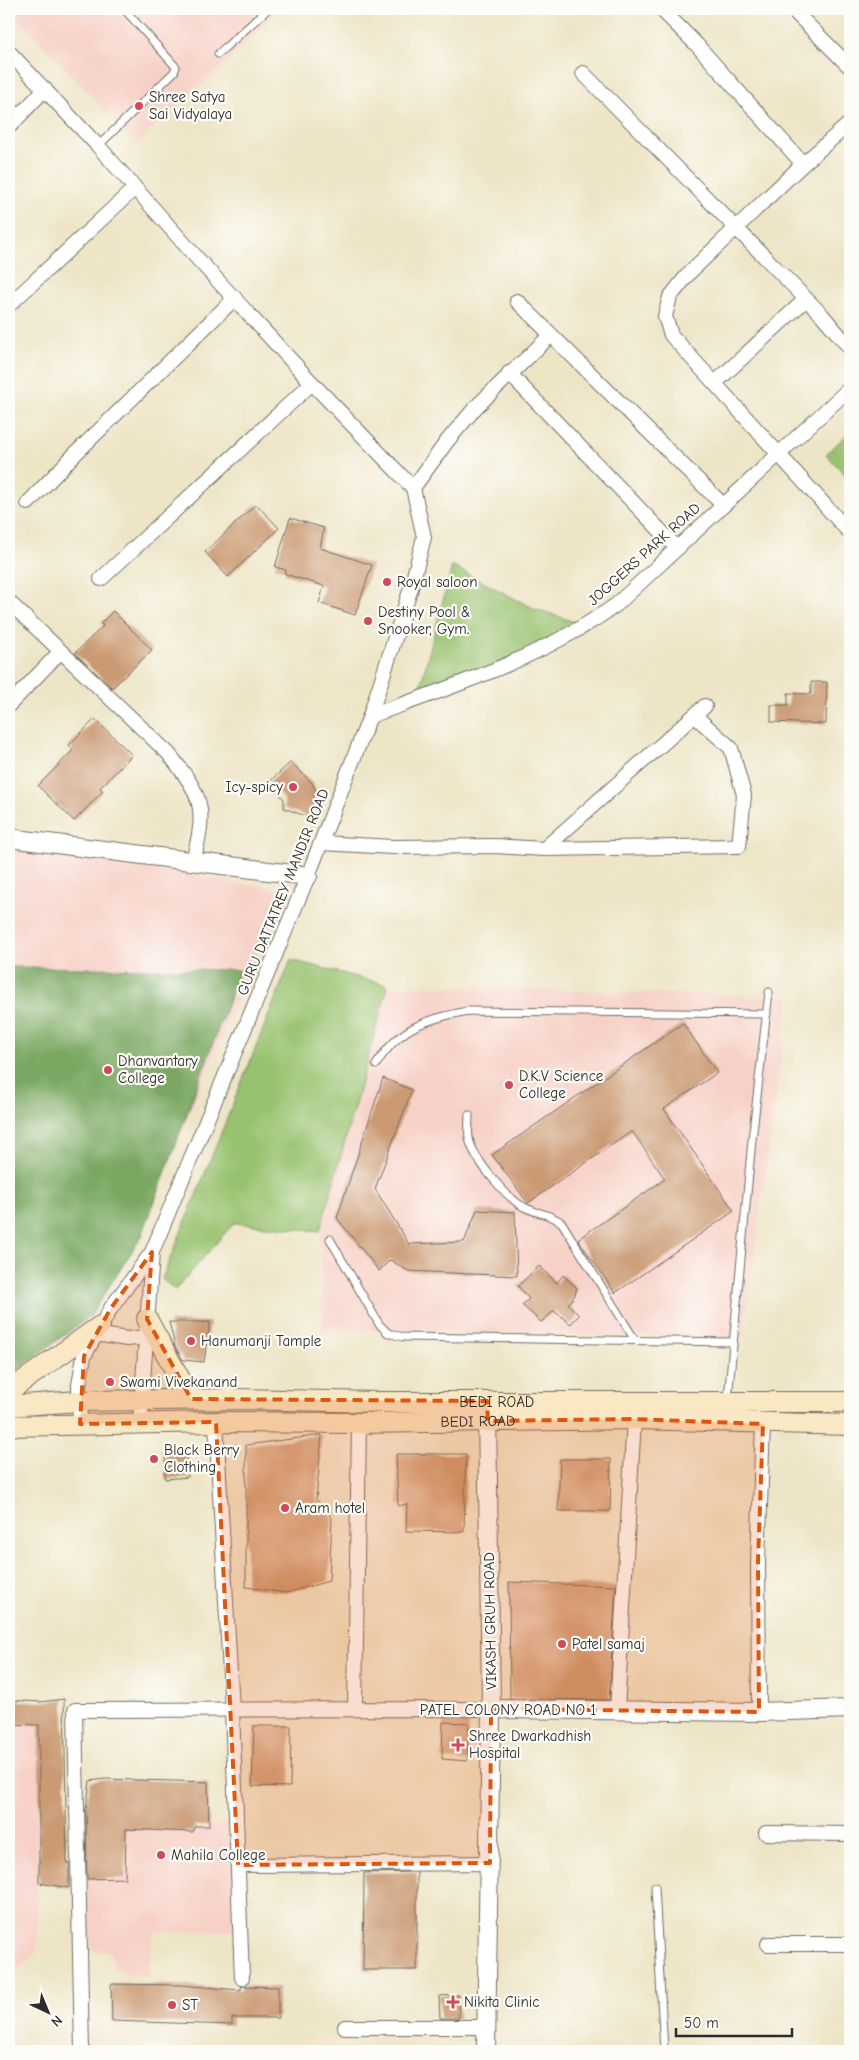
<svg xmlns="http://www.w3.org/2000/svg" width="859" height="2060" font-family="'Comic Neue',sans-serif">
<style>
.built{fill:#f7d1c7}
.green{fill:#99c26f;stroke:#62764d}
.forest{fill:#7aa862;stroke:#526a46}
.building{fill:#cb9a73}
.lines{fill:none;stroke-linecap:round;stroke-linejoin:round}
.service-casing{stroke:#6f6c62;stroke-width:9}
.minor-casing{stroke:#6f6c62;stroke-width:16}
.tertiary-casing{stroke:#6f6c62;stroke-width:20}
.secondary-casing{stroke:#6f6c62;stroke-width:22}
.service{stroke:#fff;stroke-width:7}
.minor{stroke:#fff;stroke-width:14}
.tertiary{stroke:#fff;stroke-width:18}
.secondary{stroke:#fae7c3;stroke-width:20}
.marked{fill:#df570e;fill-opacity:0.2;stroke:#df570e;stroke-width:4;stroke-dasharray:10 6;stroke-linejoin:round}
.poi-dot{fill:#d1495b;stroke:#fdfcf7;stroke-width:2}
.labels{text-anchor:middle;stroke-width:4.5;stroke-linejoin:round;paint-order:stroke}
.poi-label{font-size:15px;fill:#2b2b2b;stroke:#fdfcf7;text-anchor:start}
.street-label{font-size:15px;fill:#2b2b2b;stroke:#fdfcf7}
</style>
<rect width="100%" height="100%" fill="#fdfcf7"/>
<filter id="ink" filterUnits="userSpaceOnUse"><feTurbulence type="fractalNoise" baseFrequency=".02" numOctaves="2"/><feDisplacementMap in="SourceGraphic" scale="10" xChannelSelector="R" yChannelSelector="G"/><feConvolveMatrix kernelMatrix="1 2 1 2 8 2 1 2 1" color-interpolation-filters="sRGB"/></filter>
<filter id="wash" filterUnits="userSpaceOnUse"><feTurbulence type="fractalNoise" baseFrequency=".0096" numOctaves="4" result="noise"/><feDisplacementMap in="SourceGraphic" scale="20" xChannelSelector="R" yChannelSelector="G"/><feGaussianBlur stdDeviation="1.12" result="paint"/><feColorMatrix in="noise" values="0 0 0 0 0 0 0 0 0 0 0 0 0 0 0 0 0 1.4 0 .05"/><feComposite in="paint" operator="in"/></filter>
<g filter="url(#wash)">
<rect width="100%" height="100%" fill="#eee5c7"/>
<g class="built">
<polygon points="9,9 280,9 219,69 136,143"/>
<polygon points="9,845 284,890 132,1249 89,1323 9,1375"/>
<polygon points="291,960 388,985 789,997 743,1338 323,1329 320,1232 234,1223 175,1290 162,1279"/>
<polygon points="9,1724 39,1725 37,1953 9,1979"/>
<polygon points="105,1779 208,1782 209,1826 195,1826 193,1831 237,1819 234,1931 154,1932 148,1975 115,1971 111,1953 92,1951 88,1931 84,1819 90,1781"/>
</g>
<g class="green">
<polygon points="850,432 850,480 826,454"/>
<polygon points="452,566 533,608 587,626 478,676 420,687"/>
<polygon points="291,960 388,985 320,1231 234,1223 175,1290 162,1279"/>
</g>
<polygon class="forest" points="9,967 240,970 142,1236 90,1316 9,1376"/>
<g id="blocks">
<g class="building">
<polygon points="256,504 279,528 228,577 205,552"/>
<polygon points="290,518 324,528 320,548 372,565 355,615 319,603 324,586 285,574 286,570 275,567"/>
<polygon points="113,611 152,650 112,688 75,653 103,626 101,623"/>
<polygon points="811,682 827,682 826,724 771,722 771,705 788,705 788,693 811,694"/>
<polygon points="95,719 132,755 100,788 103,791 74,821 38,786 73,750 69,745"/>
<polygon points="291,762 312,783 316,791 308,817 284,808 284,799 268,783"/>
<polygon points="683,1023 717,1073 664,1109 734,1211 615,1293 578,1239 665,1179 632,1131 528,1203 492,1155"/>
<polygon points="383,1078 412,1090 375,1189 409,1244 464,1242 477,1210 515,1212 517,1276 408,1271 390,1260 379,1271 337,1218"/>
<polygon points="539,1266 557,1283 563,1275 577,1288 575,1295 568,1304 579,1315 571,1324 554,1311 541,1322 522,1305 529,1299 518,1286"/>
<polygon points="169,1322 210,1322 204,1362 183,1360 175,1346"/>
<polygon points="322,1435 316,1499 332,1518 329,1581 286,1593 246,1587 246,1445"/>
<polygon points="165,1453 186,1454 188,1477 165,1479"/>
<polygon points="396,1454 466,1454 464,1532 406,1531 407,1504 398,1506"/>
<polygon points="560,1459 611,1459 610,1511 558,1511"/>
<polygon points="509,1582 616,1586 609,1700 510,1699"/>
<polygon points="64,1699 67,1863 69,1863 69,1888 39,1883 39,1725 9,1724 9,1700 40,1702"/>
<polygon points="443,1722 469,1723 467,1761 442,1759"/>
<polygon points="254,1726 291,1726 290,1787 252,1786"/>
<polygon points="105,1779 208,1782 209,1826 195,1826 193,1832 126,1829 125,1878 87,1879 86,1810 90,1781"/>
<polygon points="417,1872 417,1970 363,1970 364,1873"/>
<polygon points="111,1984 180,1985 241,1990 241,1987 244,1986 278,1987 278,2018 232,2018 232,2025 112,2021"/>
<polygon points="458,1995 459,2018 440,2018 439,1996"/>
</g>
</g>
</g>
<g filter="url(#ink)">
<use href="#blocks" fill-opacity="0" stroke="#6f6c62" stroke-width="1"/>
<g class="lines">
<g class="service-casing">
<g id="service">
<polyline points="218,54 268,9"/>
<polyline points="98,146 174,72 176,67 124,9"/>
<path d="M 376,1065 C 399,1027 426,1019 468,1011 L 767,1014"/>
<path d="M 469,1115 C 469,1122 468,1131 469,1138 C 472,1157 506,1198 524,1207 C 537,1214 550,1213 562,1223 L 635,1340"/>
<polyline points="330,1239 379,1324 388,1333 403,1337 733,1342"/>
<polyline points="728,1399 752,1140 769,992"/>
<polyline points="655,1887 664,2051"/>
</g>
</g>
<g class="minor-casing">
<g id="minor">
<polyline points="661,9 697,45 803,164"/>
<polyline points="792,9 850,67"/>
<polyline points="9,52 98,146 196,257 312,383 413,488 424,537 411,588 370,716 308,876 152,1252 111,1308 84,1356 79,1385 80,1424"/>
<polyline points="583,73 822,315 850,348"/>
<polyline points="850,123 803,164 690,272 670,297 665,316 671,335 850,533"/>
<polyline points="9,127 45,89"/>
<polyline points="517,301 723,505"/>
<polyline points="9,305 135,188"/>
<polyline points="509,373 677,548"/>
<polyline points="715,383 806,299"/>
<polyline points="413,488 448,440 476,407 551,335"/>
<polyline points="28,503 73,456 235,298"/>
<polyline points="101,579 312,383"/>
<path d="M 9,602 L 169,754 C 203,797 207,808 193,861"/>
<polyline points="9,705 60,652"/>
<path d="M 370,716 C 454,686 543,657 616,605 L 850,388"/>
<polyline points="321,843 393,847 495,846 544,849 739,846 744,795 731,748 695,716"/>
<polyline points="544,849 705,706"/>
<polyline points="95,1334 127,1339 145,1337"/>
<polyline points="216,1422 232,1709 242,1978 241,1953"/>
<polyline points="140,1424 152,1253"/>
<polyline points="355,1709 359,1423"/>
<polyline points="617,1710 634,1419"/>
<polyline points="759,1712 758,1561 763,1424"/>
<polyline points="766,1833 850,1834"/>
<polyline points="238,1865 490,1863"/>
<polyline points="768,1944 850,1944"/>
<polyline points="345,2027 487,2027"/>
<polyline points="82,2051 75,1710 491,1709"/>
</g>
</g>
<g class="tertiary-casing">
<g id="tertiary">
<polyline points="9,838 308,876"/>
<polyline points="491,1709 759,1712 850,1709"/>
<polyline points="486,2051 491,1709 487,1409"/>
</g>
</g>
<g class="secondary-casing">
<g id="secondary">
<polyline points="147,1319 191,1399"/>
<polyline points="9,1391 100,1326"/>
<path id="s1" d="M 9,1406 L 79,1401 L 237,1399 L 379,1402 L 850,1402"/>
<path id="s2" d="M 9,1426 L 216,1422 L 359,1423 L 634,1419 L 850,1425"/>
</g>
</g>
<use href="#service" class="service"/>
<use href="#minor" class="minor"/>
<use href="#tertiary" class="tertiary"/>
<use href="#secondary" class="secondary"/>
</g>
</g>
<path class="marked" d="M 152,1252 L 147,1319 L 191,1399 L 487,1401 L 488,1421 L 634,1419 L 763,1424 L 758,1561 L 759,1712 L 491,1709 L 490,1863 L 238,1865 L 216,1422 L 80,1424 L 84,1356 L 111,1308 Z"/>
<g class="poi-dot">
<circle cx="139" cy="106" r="5"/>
<circle cx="387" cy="582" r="5"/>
<circle cx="368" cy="621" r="5"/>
<circle cx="293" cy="787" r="5"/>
<circle cx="108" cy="1070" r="5"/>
<circle cx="509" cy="1085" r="5"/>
<circle cx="191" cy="1341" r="5"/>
<circle cx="110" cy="1382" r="5"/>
<circle cx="154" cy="1459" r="5"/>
<circle cx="285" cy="1508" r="5"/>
<circle cx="562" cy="1644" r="5"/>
<path d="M455.5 1737.5h5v5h5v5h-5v5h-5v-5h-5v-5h5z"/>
<circle cx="161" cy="1855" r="5"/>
<path d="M450.5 1994.5h5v5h5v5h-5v5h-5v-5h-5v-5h5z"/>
<circle cx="172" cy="2005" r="5"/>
</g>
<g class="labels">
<g class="poi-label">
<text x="149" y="102">Shree Satya<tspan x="149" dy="17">Sai Vidyalaya</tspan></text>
<text x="397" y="587">Royal saloon</text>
<text x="378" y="617">Destiny Pool &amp;<tspan x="378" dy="17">Snooker, Gym.</tspan></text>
<text x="283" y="792" text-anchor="end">Icy-spicy</text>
<text x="118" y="1066">Dhanvantary<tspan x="118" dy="17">College</tspan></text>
<text x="519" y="1081">D.K.V Science<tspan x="519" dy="17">College</tspan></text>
<text x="201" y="1346">Hanumanji Tample</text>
<text x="120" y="1387">Swami Vivekanand</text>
<text x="164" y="1455">Black Berry<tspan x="164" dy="17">Clothing</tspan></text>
<text x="295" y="1513">Aram hotel</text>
<text x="572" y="1649">Patel samaj</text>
<text x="469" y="1741">Shree Dwarkadhish<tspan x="469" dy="17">Hospital</tspan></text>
<text x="171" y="1860">Mahila College</text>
<text x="464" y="2007">Nikita Clinic</text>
<text x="182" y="2010">ST</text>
</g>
<g class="street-label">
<text transform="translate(644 554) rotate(-42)" y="5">JOGGERS PARK ROAD</text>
<text transform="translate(283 892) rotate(-68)" y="5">GURU DATTATREY MANDIR ROAD</text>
<text dy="5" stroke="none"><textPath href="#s1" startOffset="488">BEDI ROAD</textPath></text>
<text dy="5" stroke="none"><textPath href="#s2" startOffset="469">BEDI ROAD</textPath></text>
<text transform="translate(490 1621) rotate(-91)" y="5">VIKASH GRUH ROAD</text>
<text x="508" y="1715">PATEL COLONY ROAD NO 1</text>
</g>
</g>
<rect width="859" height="2060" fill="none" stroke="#fdfcf7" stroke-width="30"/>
<g transform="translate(48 2012) rotate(136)" stroke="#fdfcf7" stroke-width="4" paint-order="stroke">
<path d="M0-4L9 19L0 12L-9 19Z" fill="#2b2b2b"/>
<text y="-8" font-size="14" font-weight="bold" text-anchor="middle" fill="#2b2b2b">N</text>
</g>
<path d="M676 2028v8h116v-8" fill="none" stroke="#2b2b2b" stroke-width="2.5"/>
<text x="684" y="2028" font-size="15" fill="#2b2b2b" stroke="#fdfcf7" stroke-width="4" paint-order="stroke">50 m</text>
</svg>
